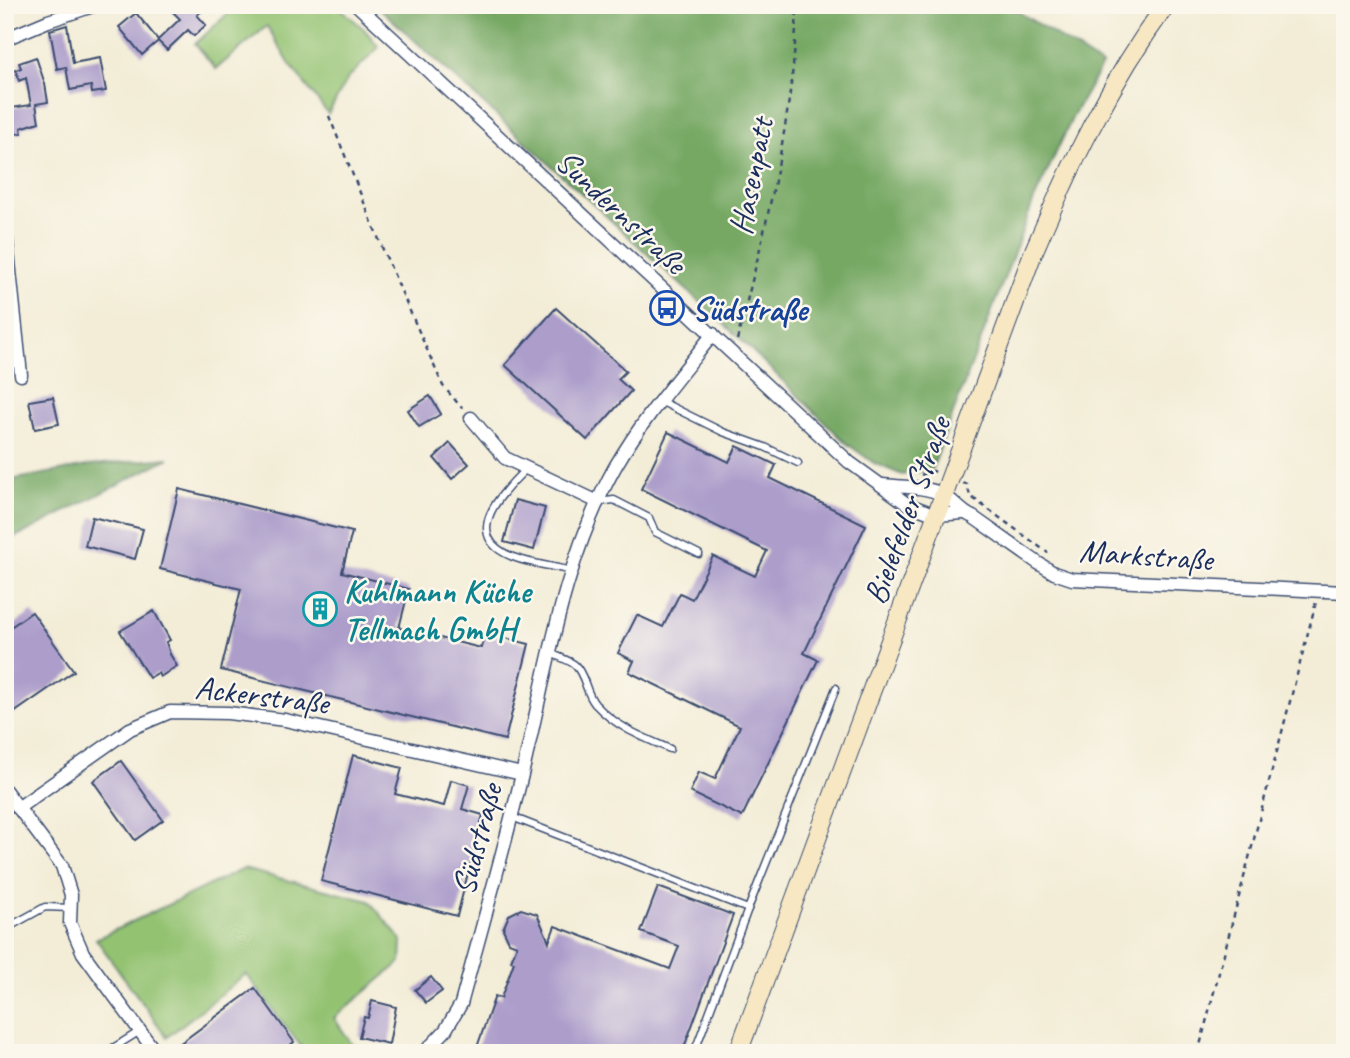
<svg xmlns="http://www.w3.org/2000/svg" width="1350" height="1058" font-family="Caveat,sans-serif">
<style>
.green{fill:#93c271;stroke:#577868;stroke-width:2}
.forest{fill:#76a863;stroke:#486c60;stroke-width:2}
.building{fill:#ac9dcb}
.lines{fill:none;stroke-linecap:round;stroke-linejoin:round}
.lane-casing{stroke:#3b4c70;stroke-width:9}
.street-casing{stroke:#3b4c70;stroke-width:15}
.secondary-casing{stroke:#3b4c70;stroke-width:20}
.path{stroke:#3b4c70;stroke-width:2.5;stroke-dasharray:5 5;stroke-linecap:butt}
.lane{stroke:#fff;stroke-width:6}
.street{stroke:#fff;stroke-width:12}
.secondary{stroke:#f7e8c3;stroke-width:18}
.labels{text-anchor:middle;stroke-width:5;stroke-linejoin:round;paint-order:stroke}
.street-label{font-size:33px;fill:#1b2f5e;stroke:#fbf7ec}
.transit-label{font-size:33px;font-weight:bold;fill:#164399;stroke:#fbf7ec;text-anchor:start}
.culture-label{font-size:33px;font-weight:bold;fill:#0d838f;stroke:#fbf7ec;text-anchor:start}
</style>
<rect width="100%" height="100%" fill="#fbf7ec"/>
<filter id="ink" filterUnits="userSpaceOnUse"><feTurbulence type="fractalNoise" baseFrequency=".0143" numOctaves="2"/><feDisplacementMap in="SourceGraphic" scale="14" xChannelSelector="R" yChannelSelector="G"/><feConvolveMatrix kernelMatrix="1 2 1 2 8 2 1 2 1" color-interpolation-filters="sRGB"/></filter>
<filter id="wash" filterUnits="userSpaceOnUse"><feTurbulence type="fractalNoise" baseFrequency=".00686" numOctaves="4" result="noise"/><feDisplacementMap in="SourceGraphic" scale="28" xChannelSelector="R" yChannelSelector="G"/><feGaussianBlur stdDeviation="1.57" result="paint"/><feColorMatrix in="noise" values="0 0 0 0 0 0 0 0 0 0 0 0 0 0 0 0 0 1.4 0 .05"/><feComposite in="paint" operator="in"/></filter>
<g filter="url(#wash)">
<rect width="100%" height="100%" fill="#f3edd7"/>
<g class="green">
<polygon points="237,5 337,5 365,30 379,47 348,78 328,114 289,63 267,26 216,69 195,44"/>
<polygon points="243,869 369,901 402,940 401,962 334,1018 358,1053 306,1053 246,974 167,1037 96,939"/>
</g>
<g class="forest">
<polygon points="376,5 1008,5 1102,65 1074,114 1034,200 932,469 902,475 874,463 846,443 740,339"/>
<polygon points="169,458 24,533 5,540 5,481 92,465"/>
</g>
<g id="blocks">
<g class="building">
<polygon points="166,5 208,5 197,15 206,25 194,36 188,30 167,50 158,41 142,55 119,27 136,13 158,40 180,19"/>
<polygon points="67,25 73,63 100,58 106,91 92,93 91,86 70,90 66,67 57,69 50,30"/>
<polygon points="36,57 45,84 48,102 36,104 39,122 21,128 22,133 9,135 5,109 31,105 26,78 19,81 16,70 21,68 19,63"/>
<polygon points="556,308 626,371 618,379 631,391 587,440 505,365"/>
<polygon points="430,396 441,414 419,427 408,410"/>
<polygon points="53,397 59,424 35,429 29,401"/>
<polygon points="668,432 729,462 737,446 776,465 770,478 866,525 804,653 818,660 742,817 690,792 699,772 715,779 740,726 629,672 634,661 618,653 637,615 663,627 680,593 692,599 713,556 755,576 767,551 641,489"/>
<polygon points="450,443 469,464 452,479 434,458"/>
<polygon points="179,489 352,532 342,572 409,589 399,628 481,648 485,633 529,644 505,740 221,670 241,589 160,569"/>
<polygon points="515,500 545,508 534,550 504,542"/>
<polygon points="92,517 143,529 135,559 85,546"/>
<polygon points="154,611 170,640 166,642 170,654 177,666 160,677 158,673 149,678 120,631"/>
<polygon points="32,612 74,671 5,719 5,631"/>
<polygon points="353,755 402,768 395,794 444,806 451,780 469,785 462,809 483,815 457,916 321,881"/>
<polygon points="121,761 163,820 135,840 93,781"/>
<polygon points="658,887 733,915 682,1053 475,1053 495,996 501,998 514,962 511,961 517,945 509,942 503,929 509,915 521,909 537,914 549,942 555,926 670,969 679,946 641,932"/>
<polygon points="431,977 442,991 426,1003 415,990"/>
<polygon points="255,988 294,1042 280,1053 167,1053"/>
<polygon points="372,1001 396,1007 389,1044 359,1037 364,1017 368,1018"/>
</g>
</g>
</g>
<g filter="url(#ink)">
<use href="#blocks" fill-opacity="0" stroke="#3b4c70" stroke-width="2"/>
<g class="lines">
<g class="lane-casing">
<g id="lane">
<polyline points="660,401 723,432 765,447 798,463"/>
<path d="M 527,468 C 502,492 459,536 513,557 C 531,564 553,566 572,571"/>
<polyline points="598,502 614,500 649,518 655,532 699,554"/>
<path d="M 551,653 C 558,657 569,660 575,665 C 586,676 585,692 595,704 C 616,727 642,737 670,749"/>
<polyline points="512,817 748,909 836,688"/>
<polyline points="5,929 45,907 70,908"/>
<polyline points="105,1053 140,1031"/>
<polyline points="694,1053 748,909"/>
</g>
</g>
<g class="street-casing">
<g id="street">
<polyline points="357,5 849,462 907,504 936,515 963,513"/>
<polyline points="5,39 48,21 96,5"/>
<polyline points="5,223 21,375"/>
<polyline points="471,418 505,458 598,502"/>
<path d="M 882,485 C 901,487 924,486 942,494 C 954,500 960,512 973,517 L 1038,563 L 1054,573 L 1072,579 L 1345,592"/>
<polyline points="5,790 62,866 71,895 70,923 83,953 156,1053"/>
<polyline points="18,808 130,729 170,712 228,713 285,720 522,774"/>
<path d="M 424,1053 L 445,1031 L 461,1004 C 483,923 506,843 525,762 C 548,663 565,557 615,467 C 642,420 679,377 713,334"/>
</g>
</g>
<g class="secondary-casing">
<path id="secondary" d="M 738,1053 L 1033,253 C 1070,166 1109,83 1166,5"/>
</g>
<g class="path">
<polyline points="329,116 384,252 443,386 462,408"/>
<path d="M 737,340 C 765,231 794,118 797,5"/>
<polyline points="921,475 933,471 938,473"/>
<polyline points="963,483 967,484 970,496 1048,553"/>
<polyline points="1198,1053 1316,602"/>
</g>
<use href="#lane" class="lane"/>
<use href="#street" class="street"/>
<use href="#secondary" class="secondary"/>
</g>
</g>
<defs>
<g id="bus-ring" transform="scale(1.75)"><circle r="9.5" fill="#fbf7ec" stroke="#1a4fb4" stroke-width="1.5"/><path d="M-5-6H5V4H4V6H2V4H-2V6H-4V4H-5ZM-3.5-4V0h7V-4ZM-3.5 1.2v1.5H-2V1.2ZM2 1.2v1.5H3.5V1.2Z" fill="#1a4fb4"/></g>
<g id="building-ring" transform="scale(1.75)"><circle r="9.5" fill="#fbf7ec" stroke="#0f9aa8" stroke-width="1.5"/><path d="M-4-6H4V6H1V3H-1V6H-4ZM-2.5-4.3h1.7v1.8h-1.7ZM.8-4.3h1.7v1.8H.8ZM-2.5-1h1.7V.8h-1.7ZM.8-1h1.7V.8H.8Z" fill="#0f9aa8"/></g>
</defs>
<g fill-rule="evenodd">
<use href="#bus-ring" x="667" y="308"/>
<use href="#building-ring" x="320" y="609"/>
</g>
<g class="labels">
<g class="street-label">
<text transform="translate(750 176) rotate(-79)" y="12">Hasenpatt</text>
<text transform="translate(622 211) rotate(43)" y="12">Sundernstraße</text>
<text transform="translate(906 510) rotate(-70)" y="12">Bielefelder Straße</text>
<text transform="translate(1146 554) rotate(4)" y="12">Markstraße</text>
<text transform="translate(262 694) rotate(7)" y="12">Ackerstraße</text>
<text transform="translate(476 839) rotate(-75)" y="12">Südstraße</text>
</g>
<g class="transit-label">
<text x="692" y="320">Südstraße</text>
</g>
<g class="culture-label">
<text x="344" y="602">Kuhlmann Küche<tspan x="344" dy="38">Tellmach GmbH</tspan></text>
</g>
</g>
<rect width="1350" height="1058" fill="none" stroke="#fbf7ec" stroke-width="28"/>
</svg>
